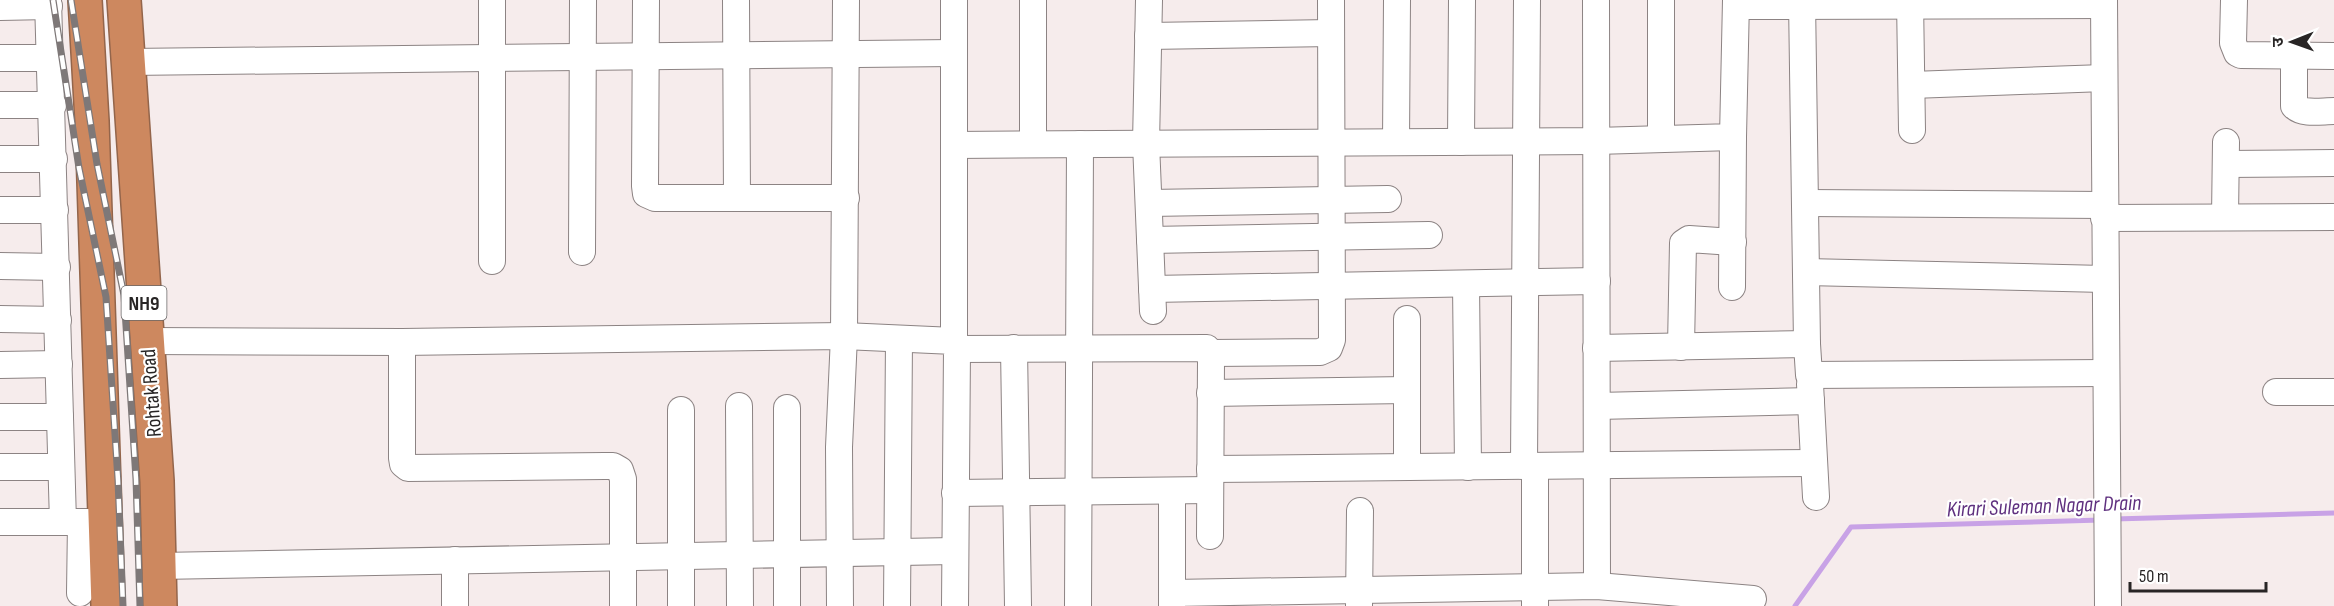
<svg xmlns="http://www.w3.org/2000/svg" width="2334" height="606" font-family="'Sofia Sans Condensed','Noto Sans Devanagari',sans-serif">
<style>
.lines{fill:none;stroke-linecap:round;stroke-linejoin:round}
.stream{stroke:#c8a2e6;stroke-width:5}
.minor-casing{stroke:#8c8383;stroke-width:28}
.highway-casing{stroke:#93654b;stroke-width:36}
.minor{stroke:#fff;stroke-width:26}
.highway{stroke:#cd885f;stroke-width:33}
.rail-casing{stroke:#7e7878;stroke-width:7}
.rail{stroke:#fff;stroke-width:4.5;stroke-dasharray:14;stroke-linecap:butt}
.labels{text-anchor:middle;stroke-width:4.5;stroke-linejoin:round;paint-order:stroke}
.shield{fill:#fff;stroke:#686666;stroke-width:1.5}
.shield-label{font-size:20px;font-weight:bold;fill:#282525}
.street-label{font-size:21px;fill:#282525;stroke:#fff}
.water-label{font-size:22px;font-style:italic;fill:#5f307f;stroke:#fff}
</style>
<rect width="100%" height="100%" fill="#f6ecec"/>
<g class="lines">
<g class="stream">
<polyline points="2114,519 2334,513"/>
<polyline points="1795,606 1851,527 2101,520"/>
</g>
<g class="minor-casing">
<g id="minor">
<polyline points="48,0 63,522"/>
<polyline points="492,0 492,261"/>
<polyline points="646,0 645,186 646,194 655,198 846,198"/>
<polyline points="736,0 737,198"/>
<polyline points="954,0 954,341"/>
<polyline points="1149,0 1146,143 1153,311"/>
<polyline points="1596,0 1597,586"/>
<polyline points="1802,0 1807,344"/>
<polyline points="1910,0 1912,130"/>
<polyline points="2104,0 2108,606"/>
<polyline points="2234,0 2233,43 2237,53 2241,55 2334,56"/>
<polyline points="1736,6 2104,5"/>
<polyline points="0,7 49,6"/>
<polyline points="1148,36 1331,33"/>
<path d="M 2294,55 L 2294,106 C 2303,115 2321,111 2334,111"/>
<polyline points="0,58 51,58"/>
<polyline points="128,62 954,53"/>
<polyline points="1912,85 2104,78"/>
<polyline points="0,105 53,105"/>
<polyline points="1661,138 1661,0"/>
<polyline points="1396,142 1397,0"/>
<polyline points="1461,142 1462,0"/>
<polyline points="1033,144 1033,0"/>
<polyline points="954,145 1596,141 1733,137 1736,0"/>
<polyline points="0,159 54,159"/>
<polyline points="2226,164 2334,163"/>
<polyline points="1149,203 1388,199"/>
<polyline points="1806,203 2104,205"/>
<polyline points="0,210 55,210"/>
<polyline points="2225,217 2226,142"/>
<polyline points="2104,218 2334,217"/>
<polyline points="1150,240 1429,235"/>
<polyline points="582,252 583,0"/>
<polyline points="0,266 57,267"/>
<polyline points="1806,272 2104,279"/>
<polyline points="1466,284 1468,467"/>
<polyline points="1732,287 1733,137"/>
<polyline points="1152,289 1597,281"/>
<polyline points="0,319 58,320"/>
<polyline points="1407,319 1407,467"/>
<polyline points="147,341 402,342 844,336 954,341 957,349 955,606"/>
<polyline points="402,342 402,458 403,464 408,468 605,466 613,466 620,470 623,479 623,606"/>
<polyline points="1681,347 1683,243 1689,239 1733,242"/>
<polyline points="1014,348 1018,606"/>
<polyline points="1596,348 1807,344 1809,375 2105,373"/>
<polyline points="957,349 1207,348 1211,360 1210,536"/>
<polyline points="1210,353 1320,352 1329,348 1332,340 1331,0"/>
<polyline points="0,365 59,364"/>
<polyline points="1810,384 1816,497"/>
<polyline points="2276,392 2334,392"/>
<polyline points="1210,393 1407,390"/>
<polyline points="739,406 740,606"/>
<polyline points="1597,406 1811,401"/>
<polyline points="787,408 787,606"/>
<polyline points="681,410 681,606"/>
<polyline points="0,417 60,417"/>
<polyline points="1524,466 1527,0"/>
<polyline points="1535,466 1535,606"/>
<polyline points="0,467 61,467"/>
<polyline points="1210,469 1814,463"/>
<polyline points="1172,492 1172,606"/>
<polyline points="955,493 1210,490"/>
<polyline points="0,522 78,522"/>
<polyline points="159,566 954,551"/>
<polyline points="80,593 81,522 105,522"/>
<polyline points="1172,593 1597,586 1753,599"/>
<polyline points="455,606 455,560"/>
<polyline points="840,606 839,447 844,336 846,0"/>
<polyline points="897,606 899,339"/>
<polyline points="1078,606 1080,144"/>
<polyline points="1359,606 1360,511"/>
</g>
</g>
<g class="highway-casing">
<g id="highway">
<polyline points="85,0 92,121 108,606"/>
<polyline points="124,0 157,481 160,606"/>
</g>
</g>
<use href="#minor" class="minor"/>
<use href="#highway" class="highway"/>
<g class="rail-casing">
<g id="rail">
<polyline points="53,0 79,168 106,297 118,480 123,606"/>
<polyline points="71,0 97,164 124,295 136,479 140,606"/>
</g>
</g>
<use href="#rail" class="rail"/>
</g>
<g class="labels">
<rect class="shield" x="121.5" y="286" width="45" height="34" rx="4.5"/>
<g class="shield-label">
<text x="144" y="310">NH9</text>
</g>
<g class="street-label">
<text transform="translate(151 393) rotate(-94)" y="7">Rohtak Road</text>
</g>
<g class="water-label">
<text transform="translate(2044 505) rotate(-2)" y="8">Kirari Suleman Nagar Drain</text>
</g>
</g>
<g transform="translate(2292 42) rotate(269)" stroke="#ffffff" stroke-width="4.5" paint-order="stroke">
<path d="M0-4.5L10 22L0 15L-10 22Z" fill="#282525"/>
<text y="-9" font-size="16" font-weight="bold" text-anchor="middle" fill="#282525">उ</text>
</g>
<path d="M2130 582v9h136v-9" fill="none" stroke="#282525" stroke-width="3"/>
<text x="2139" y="582" font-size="18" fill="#282525" stroke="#ffffff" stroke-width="4.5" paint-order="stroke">50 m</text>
</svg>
